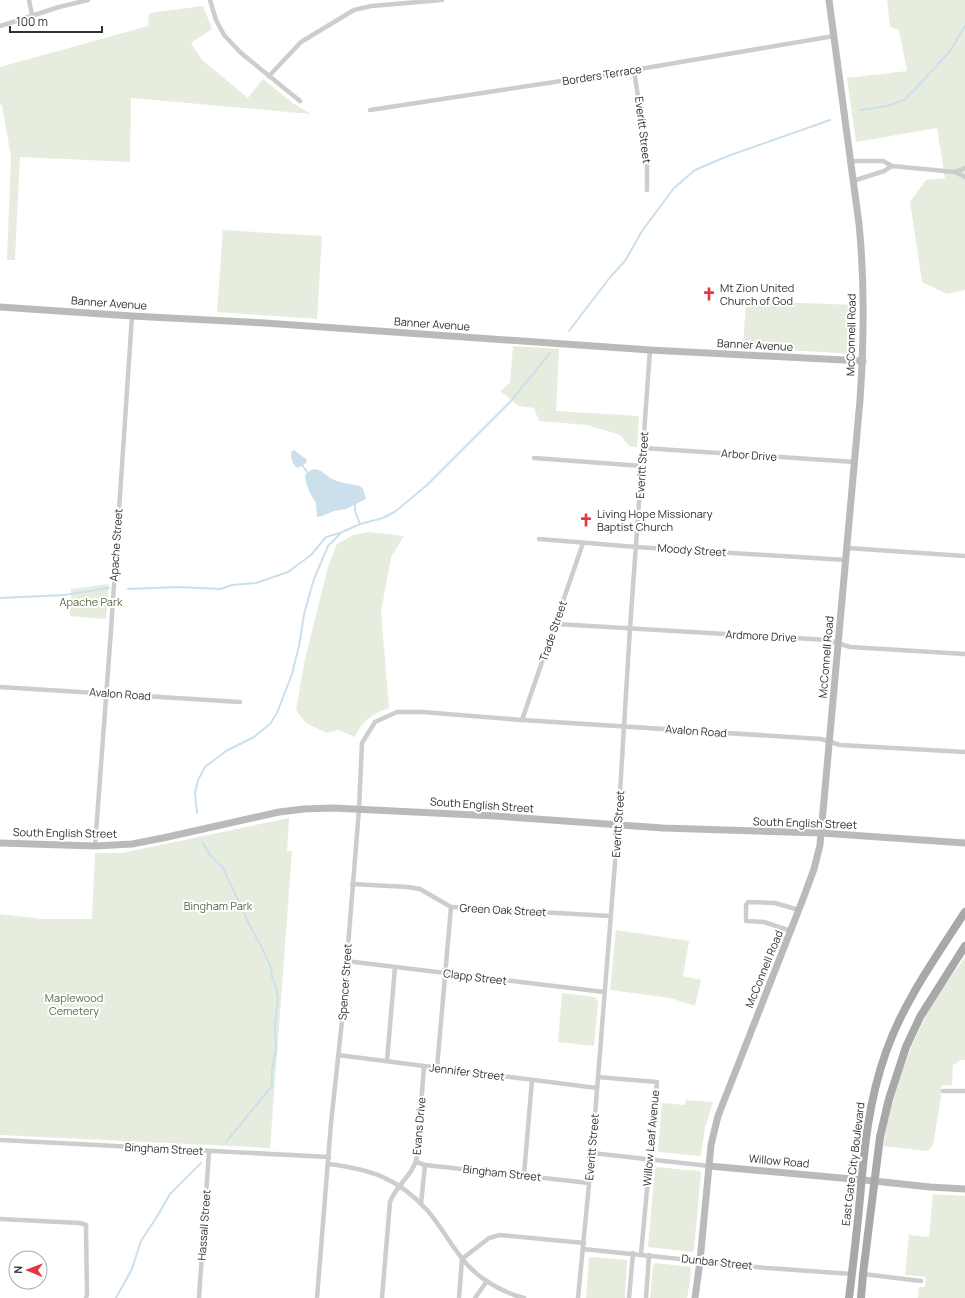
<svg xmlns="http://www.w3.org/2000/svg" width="965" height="1298" font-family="Manrope,sans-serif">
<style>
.green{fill:#e6edde}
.water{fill:#cbdfec}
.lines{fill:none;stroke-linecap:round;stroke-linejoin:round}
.stream{stroke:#cbdfec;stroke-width:2}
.street{stroke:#cdcdcd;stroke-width:4.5}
.secondary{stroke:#bababa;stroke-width:7}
.primary{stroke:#a8a8a8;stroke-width:8}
.labels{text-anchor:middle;stroke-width:4;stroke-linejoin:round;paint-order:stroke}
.street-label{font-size:11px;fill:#303030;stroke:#fff}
.poi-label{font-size:11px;fill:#303030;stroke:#fff;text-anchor:start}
.park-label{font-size:11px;fill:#536c3d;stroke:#fff}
</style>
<rect width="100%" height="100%" fill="#fff"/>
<g class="green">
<polygon points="887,0 965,0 965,290 947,294 922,282 910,202 926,180 945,178 937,128 856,142 847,78 907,71 899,30 890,27"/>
<polygon points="203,6 212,29 191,43 202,60 248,98 263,79 294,104 311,114 131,98 130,162 20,157 15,260 7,260 11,157 2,105 0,105 0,67 148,26 149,13"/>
<polygon points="223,230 322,236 317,319 217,312"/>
<polygon points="746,301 857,305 857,349 852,354 743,347"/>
<polygon points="513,346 559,349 556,411 639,416 637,447 630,447 620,435 587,425 539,421 534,408 519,406 500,391 510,383"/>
<path d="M 369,532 L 404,536 L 391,557 L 381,612 L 389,708 C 372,714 362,721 355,737 L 338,730 L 327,733 L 306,723 L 296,710 L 305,659 L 328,567 L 337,544 L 353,535 Z"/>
<polygon points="109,584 106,619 70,616 71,589"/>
<polygon points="289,818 287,851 292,851 270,1148 0,1135 0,914 42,919 92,919 95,853 122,853"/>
<polygon points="616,930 689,941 683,976 701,980 695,1006 670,998 610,990"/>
<path d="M 965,957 L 965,1060 L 961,1060 L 953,1065 L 952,1085 L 941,1086 L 941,1097 L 933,1145 L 928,1151 L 883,1146 C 891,1101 905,1056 926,1016 C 937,995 952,976 965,957 Z"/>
<polygon points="562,993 595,997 598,1002 594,1046 558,1042"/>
<polygon points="686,1100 713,1102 705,1128 701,1155 699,1156 659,1152 658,1151 662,1103 685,1105"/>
<polygon points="656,1167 699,1171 701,1173 694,1250 692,1252 648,1247 655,1168"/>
<polygon points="933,1194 965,1196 965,1298 918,1298 919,1287 925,1287 926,1277 905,1275 909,1235 929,1237"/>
<polygon points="590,1257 626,1260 627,1262 625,1298 586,1298 589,1259"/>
<polygon points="656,1263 691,1267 690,1282 687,1298 650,1298 653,1265"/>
</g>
<g class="water">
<path d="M 294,450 L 306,459 L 307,462 L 302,466 L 297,468 C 292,464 291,458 291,452 Z"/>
<path d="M 315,469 C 323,470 327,477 334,480 C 342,483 352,484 360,486 L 363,489 L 366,499 L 346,509 L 334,511 L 322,516 L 317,517 L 316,503 L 310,493 L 306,483 L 305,475 L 311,470 Z"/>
</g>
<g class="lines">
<g class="stream">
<polyline points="860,110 887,106 904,100 918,86 950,51 965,26"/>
<polyline points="569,331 611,276 625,261 642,231 674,188 695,170 728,156 830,120"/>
<polyline points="302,465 308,473"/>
<polyline points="353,503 355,504 355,511 360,524"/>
<polyline points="128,589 178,587 221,589 232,585 256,583 288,572 311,555 326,537 340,533 360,524 383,518 396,511 427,485 510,402 550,353"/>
<polyline points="0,598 64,595 109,588"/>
<polyline points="197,813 195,793 198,780 205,767 226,751 254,737 270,724 277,713 292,674 299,646 304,614 314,579 328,546 340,534"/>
<polyline points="203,843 210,855 223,868 250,926 262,948 271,968 272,977 276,988 278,999 275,1024 276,1050 272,1070 272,1086 226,1142"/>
<polyline points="116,1298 132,1269 141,1241 158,1215 170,1194 201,1163"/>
</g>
<g class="street">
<polyline points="29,0 32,15"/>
<polyline points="210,0 216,20 224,35 241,53 300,101"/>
<polyline points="0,26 59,7 88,0"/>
<polyline points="634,70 647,155 647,190"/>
<polyline points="269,76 301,42 354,10 371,6 442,0"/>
<polyline points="370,110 634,70 834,36"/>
<polyline points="850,161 883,161 892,166 955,172 965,177"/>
<polyline points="955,172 965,168"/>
<polyline points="853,181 884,171 892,166"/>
<polyline points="643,448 855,462"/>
<polyline points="534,458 642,466"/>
<polyline points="539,539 636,547 846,560"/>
<polyline points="847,548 965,556"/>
<polyline points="556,624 828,640 850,647 965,654"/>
<polyline points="0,687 240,702"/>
<polyline points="522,720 583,543"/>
<polyline points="95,846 111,630 132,316"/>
<polyline points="352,884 408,887 420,889 451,907 610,916"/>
<polyline points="791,931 764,922 746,921 746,905 748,902 775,903 799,910"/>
<polyline points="346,961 604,992"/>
<polyline points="338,1055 597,1088"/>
<polyline points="387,1061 395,967"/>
<polyline points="437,1068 451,907"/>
<polyline points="598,1077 657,1082 641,1254"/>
<polyline points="943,1091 965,1091"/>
<polyline points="0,1140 329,1157"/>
<polyline points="592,1153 709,1166"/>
<polyline points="416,1162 425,1165 589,1183"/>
<path d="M 328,1164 C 370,1169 398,1178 427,1210 C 440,1225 449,1242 461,1257 C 475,1277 501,1292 524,1298"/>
<polyline points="524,1175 532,1080"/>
<polyline points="421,1204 425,1165"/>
<polyline points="0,1219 80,1223 86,1225 87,1295 86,1298"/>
<polyline points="583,1249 767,1268 852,1274"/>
<polyline points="863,1274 921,1281"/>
<polyline points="199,1298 209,1151"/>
<polyline points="317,1298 331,1123 342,1021 359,809 362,743 375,722 397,712 422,712 522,720 821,739 840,745 965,752"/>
<path d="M 382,1298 L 390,1202 C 396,1185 414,1174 417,1157 L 424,1066"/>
<polyline points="459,1298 462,1259 489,1238 500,1235 584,1243"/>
<polyline points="475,1298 487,1281"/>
<polyline points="578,1298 592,1153 618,825 630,628 650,350"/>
<polyline points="629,1298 633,1253"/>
<polyline points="646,1298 649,1255"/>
</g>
<g class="secondary">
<polyline points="0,307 132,316 265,323 650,350 863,361"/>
<polyline points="0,843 95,846 132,844 163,838 279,812 304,809 333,808 495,816 663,828 821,833 965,843"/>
<polyline points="709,1166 874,1181 930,1187 965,1189"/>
<path d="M 695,1298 L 700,1261 L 711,1145 L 718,1116 L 803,899 L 814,869 L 820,845 L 860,400 C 864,341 865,283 859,224 L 829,0"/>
</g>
<g class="primary">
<path d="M 849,1298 C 853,1265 857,1231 860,1198 C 864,1149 869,1099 886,1052 C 904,1001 936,957 965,912"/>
<polyline points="861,1298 863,1274 880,1137 889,1099 906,1047 920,1017 965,946"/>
</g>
</g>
<defs>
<g id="church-bare" transform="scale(1.08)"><path d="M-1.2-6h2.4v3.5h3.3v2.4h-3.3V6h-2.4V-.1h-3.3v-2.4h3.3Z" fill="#e53442" stroke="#fff" stroke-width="2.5" paint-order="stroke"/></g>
</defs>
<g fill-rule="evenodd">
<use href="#church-bare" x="709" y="294"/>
<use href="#church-bare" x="586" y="520"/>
</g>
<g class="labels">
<g class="street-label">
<text transform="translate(602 75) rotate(-9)" y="4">Borders Terrace</text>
<text transform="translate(643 130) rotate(83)" y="4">Everitt Street</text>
<text transform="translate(109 303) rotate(4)" y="4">Banner Avenue</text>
<text transform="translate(432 324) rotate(4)" y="4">Banner Avenue</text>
<text transform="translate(851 335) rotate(-89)" y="4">McConnell Road</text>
<text transform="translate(755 345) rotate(3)" y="4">Banner Avenue</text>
<text transform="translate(749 455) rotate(4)" y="4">Arbor Drive</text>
<text transform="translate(642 465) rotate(-86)" y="4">Everitt Street</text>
<text transform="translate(116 545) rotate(-86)" y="4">Apache Street</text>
<text transform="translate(692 550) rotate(4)" y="4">Moody Street</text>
<text transform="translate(553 631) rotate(-71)" y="4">Trade Street</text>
<text transform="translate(761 636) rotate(3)" y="4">Ardmore Drive</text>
<text transform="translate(826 657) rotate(-85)" y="4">McConnell Road</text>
<text transform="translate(120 694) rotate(4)" y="4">Avalon Road</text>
<text transform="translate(696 731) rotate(4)" y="4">Avalon Road</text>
<text transform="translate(482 805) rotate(4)" y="4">South English Street</text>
<text transform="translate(805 823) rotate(2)" y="4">South English Street</text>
<text transform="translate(618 824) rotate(-86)" y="4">Everitt Street</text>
<text transform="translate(65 833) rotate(1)" y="4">South English Street</text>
<text transform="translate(503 910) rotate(3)" y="4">Green Oak Street</text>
<text transform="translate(764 969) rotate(-68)" y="4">McConnell Road</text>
<text transform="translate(475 977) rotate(7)" y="4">Clapp Street</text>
<text transform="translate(345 982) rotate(-86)" y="4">Spencer Street</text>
<text transform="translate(467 1072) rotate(7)" y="4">Jennifer Street</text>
<text transform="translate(419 1126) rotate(-85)" y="4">Evans Drive</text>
<text transform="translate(651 1138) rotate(-85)" y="4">Willow Leaf Avenue</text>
<text transform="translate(592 1147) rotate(-85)" y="4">Everitt Street</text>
<text transform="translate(164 1149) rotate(3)" y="4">Bingham Street</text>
<text transform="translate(779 1161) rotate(5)" y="4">Willow Road</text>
<text transform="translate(853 1164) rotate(-83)" y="4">East Gate City Boulevard</text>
<text transform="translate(502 1173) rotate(6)" y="4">Bingham Street</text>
<text transform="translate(204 1225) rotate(-86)" y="4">Hassall Street</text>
<text transform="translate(717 1262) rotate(6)" y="4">Dunbar Street</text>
</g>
<g class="poi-label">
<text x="720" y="292">Mt Zion United<tspan x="720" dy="13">Church of God</tspan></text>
<text x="597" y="518">Living Hope Missionary<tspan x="597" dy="13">Baptist Church</tspan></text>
</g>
<g class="park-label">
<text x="91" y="606">Apache Park</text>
<text x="218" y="910">Bingham Park</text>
<text x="74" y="1002">Maplewood<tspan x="74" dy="13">Cemetery</tspan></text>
</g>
</g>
<g transform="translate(28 1270) rotate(271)"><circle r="19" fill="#ffffff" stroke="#acacac"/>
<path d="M0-3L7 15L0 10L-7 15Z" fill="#e53442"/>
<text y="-6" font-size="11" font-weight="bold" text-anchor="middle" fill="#303030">N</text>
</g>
<path d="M10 26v6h92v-6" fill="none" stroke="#303030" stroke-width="2"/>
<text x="16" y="26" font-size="12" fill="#303030" stroke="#ffffff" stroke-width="3" paint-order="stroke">100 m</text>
</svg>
